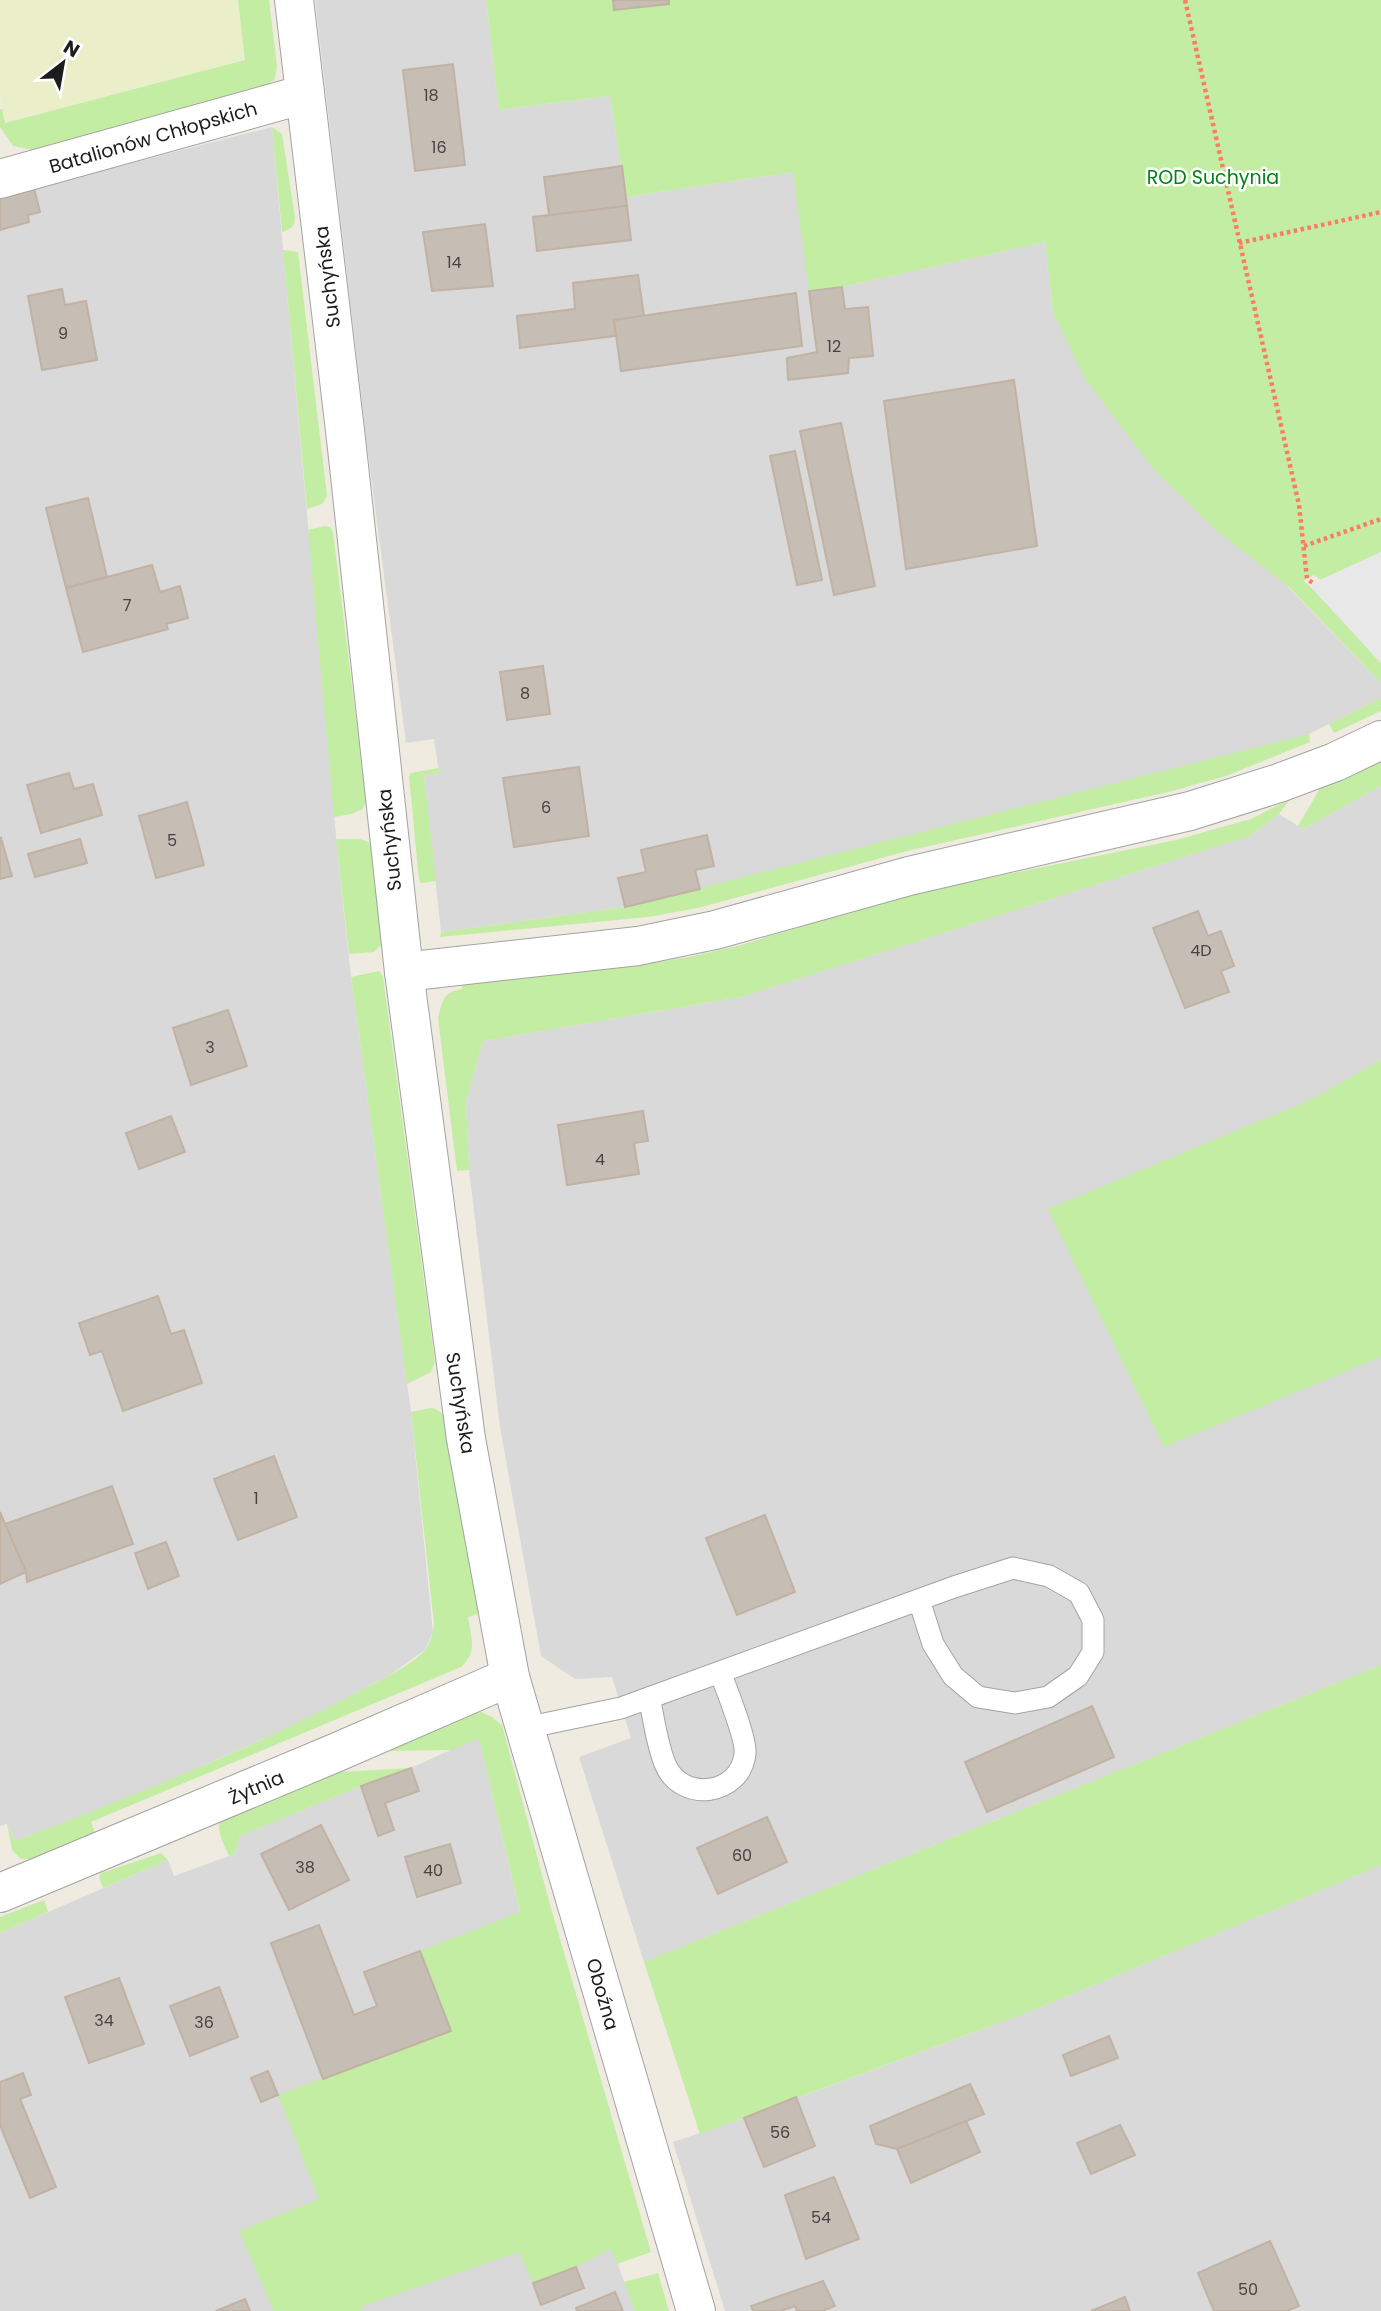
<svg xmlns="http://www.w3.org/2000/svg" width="1381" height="2311" font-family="Poppins,sans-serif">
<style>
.residential{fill:#dad9d9}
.farmland{fill:#eaefca}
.grass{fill:#c2eda3}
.parking{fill:#e8e8e8}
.building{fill:#c6bdb4;stroke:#c1b2a3;stroke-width:2}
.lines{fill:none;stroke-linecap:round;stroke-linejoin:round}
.service-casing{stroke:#a3a3a3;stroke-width:23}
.minor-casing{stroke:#a3a3a3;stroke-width:40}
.tertiary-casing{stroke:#a3a3a3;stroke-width:40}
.path{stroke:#ff7c62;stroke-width:4.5;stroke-dasharray:3.5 3.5;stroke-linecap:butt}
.service{stroke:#fff;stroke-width:21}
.minor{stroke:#fff;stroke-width:38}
.tertiary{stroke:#fff;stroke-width:38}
.labels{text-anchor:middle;stroke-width:5;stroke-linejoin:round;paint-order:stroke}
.number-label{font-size:16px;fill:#464442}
.street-label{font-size:19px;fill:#1c1c1c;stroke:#fff}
.park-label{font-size:19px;fill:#048116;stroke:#fff}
</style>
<rect width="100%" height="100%" fill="#efebe1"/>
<g class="residential">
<polygon points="315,0 486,0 499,110 610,96 626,197 793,172 842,287 1045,242 1053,312 1288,587 1381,683 1381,698 1309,734 700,889 625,907 441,932 424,775 439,773 434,739 406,743 366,438"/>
<polygon points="272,127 338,858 351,977 411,1412 433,1632 425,1650 390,1675 297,1724 148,1790 15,1841 7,1824 0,1826 0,197"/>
<polygon points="1381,786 1381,1060 1311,1100 1381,1259 1381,1665 644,1962 579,1757 631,1738 612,1677 575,1679 541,1656 500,1427 469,1170 466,1101 483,1041 741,997 1250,836 1279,814 1303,829"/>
<polygon points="479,1737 520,1913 612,2249 635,2311 0,2311 0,1933 168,1860 174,1876 229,1856 235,1853 240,1836 361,1786 411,1768"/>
<polygon points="1381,1865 1381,2311 725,2311 673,2142 744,2118 1039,2008"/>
</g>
<polygon class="farmland" points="0,0 238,0 245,60 4,123 0,92"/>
<g class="grass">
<polygon points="238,0 269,0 277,66 275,79 264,87 33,150 13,146 0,127 0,109 2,109 5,123 245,60"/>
<polygon points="486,0 1381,0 1381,552 1321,580 1314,575 1303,581 1309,585 1381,663 1381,683 1289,587 1218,532 1155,471 1084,377 1053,312 1045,242 842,287 809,291 793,172 626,197 610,96 499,110"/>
<path d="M 272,127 L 282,134 L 295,217 C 295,227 291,229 282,232 Z"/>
<polygon points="283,250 298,252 327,496 322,504 307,509"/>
<polygon points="325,526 330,527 333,532 366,800 363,809 351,814 334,817 308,530"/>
<polygon points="1381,698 1381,711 1334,733 1329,724"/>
<polygon points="1309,734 1310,742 1226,776 1168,792 907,851 698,908 648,917 440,937 441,932 625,907"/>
<polygon points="1381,755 1381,786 1303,829 1298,826 1322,785"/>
<polygon points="438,768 440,773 424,775 436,881 421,883 419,880 409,776 411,773"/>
<path d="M 1290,799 L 1279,814 L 1250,836 L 741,997 L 483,1041 L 466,1101 L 469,1170 L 457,1171 L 438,1018 C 443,1000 442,993 462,989 L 462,983 L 627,967 L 689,957 L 741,945 L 900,896 L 1176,840 L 1251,819 Z"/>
<polygon points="336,839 360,839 369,842 371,848 382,944 374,952 349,954"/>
<polygon points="379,971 383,977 435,1362 431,1372 407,1384 351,977"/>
<polygon points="1381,1060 1381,1357 1164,1447 1048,1209 1310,1100"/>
<path d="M 431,1408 L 436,1409 L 446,1416 L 478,1614 L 468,1617 C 471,1638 478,1651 461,1667 L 91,1822 L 95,1832 L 30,1859 L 21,1859 L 12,1850 L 7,1824 L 15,1841 C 130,1797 245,1752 354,1694 C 371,1685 415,1664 426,1649 C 431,1642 433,1632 434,1624 L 411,1412 Z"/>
<polygon points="1381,1665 1381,1865 1039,2008 700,2134 644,1962"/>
<polygon points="481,1712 492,1717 502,1725 549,1901 651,2252 617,2264 611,2249 576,2267 533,2283 519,2252 360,2307 362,2311 274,2311 239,2231 319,2199 278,2095 451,2031 420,1951 520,1912 479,1738 452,1750 379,1751 460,1715"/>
<path d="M 411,1768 L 361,1786 L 240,1836 L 235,1853 L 229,1856 C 223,1841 213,1828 224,1814 L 340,1772 Z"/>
<polygon points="161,1853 168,1860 103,1888 99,1877 101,1873"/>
<polygon points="44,1900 48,1912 0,1933 0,1917"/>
<polygon points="658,2273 669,2311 635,2311 624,2282"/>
</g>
<polygon class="parking" points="1381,552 1381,663 1309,585"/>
<g class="building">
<polygon points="613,0 669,0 669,4 614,10"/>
<polygon points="453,64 465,165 415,171 403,70"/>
<polygon points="622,166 627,206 549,215 544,177"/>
<polygon points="34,188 40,212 28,215 29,222 0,230 0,197"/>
<polygon points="627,206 631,240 537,251 533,217"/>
<polygon points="485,224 493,286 432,291 423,232"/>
<polygon points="638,275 644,316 614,320 616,336 520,348 517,316 575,309 573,283"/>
<polygon points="842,287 845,309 868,307 873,356 849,358 848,373 788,380 787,358 817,352 809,291"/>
<polygon points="62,289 65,305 86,301 97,360 42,370 28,296"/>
<polygon points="796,293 802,346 621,371 614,320"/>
<polygon points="1014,380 1037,546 906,569 884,401"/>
<polygon points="841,423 875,586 834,595 800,431"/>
<polygon points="795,451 822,580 797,585 770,456"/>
<polygon points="88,498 107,577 66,588 46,508"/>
<polygon points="152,565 160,592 180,586 188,618 166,624 168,629 83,652 66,588"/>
<polygon points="543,666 550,714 507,720 500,672"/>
<polygon points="579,767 589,836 514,847 503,778"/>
<polygon points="69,773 74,789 93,784 102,815 41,833 27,785"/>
<polygon points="187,802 204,865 156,878 139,816"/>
<polygon points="707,835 714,866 695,870 700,889 625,907 618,878 646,872 641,850"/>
<polygon points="1,838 12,876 0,879 0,839"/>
<polygon points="80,839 87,863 35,877 28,854"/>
<polygon points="1198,911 1208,936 1221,931 1234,966 1221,971 1229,992 1185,1008 1153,928"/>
<polygon points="228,1010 247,1066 191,1085 173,1028"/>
<polygon points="643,1111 648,1141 634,1143 639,1174 567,1185 558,1125"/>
<polygon points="171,1116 185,1152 139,1169 126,1133"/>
<polygon points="158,1296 171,1334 184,1330 202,1383 123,1411 102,1351 90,1355 79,1323"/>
<polygon points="274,1456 297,1517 238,1540 214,1479"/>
<polygon points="112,1486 133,1544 27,1582 26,1572 5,1524"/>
<polygon points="0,1512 26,1572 0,1584"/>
<polygon points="765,1515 795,1592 737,1615 706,1538"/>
<polygon points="166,1542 179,1576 148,1589 135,1553"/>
<polygon points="1092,1706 1114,1757 987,1812 965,1762"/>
<polygon points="411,1768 419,1791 385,1803 394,1830 378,1836 361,1786"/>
<polygon points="767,1817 787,1862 718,1894 697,1848"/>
<polygon points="321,1825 349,1880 289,1910 261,1854"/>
<polygon points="450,1844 461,1883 417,1897 405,1857"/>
<polygon points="319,1925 354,2015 377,2006 364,1972 420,1951 451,2031 323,2079 271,1943"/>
<polygon points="119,1978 144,2044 89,2063 65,1997"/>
<polygon points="219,1987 238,2037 190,2056 170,2006"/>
<polygon points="1109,2036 1118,2058 1071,2076 1063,2055"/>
<polygon points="268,2071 278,2095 261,2102 251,2078"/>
<polygon points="23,2073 31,2095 20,2099 56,2187 30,2198 0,2125 0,2082"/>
<polygon points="970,2084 984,2114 897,2149 876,2144 870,2126"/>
<polygon points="796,2097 815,2146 764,2167 744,2118"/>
<polygon points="966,2121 980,2152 911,2183 897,2149"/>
<polygon points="1120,2125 1135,2155 1091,2174 1077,2143"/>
<polygon points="834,2177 859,2239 806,2259 785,2195"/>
<polygon points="1270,2241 1299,2306 1287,2311 1214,2311 1198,2273"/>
<polygon points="576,2267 584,2288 541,2305 533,2283"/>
<polygon points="823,2281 835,2306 822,2311 797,2311 795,2306 781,2311 753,2311 751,2306"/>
<polygon points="615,2292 623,2311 577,2311 576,2308"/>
<polygon points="1125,2297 1130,2311 1091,2311"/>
<polygon points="245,2299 250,2311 216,2311"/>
</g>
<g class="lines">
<g class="service-casing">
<g id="service">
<path d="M 649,1698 C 654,1718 657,1747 666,1766 C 682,1802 740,1796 745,1754 C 747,1740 726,1688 720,1672"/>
<polyline points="525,1728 621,1708 954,1587 1013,1568 1049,1576 1079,1593 1093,1620 1093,1652 1078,1676 1048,1697 1015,1703 978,1697 953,1676 933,1644 919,1600"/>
</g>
</g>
<g class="minor-casing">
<g id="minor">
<polyline points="0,179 305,94"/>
<polyline points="404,972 638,946 715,930 909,876 1190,811 1279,783 1335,762 1381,740"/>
<polyline points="0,1893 335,1753 510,1677"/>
</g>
</g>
<g class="tertiary-casing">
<polyline id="tertiary" points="294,0 346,439 404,972 466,1439 510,1677 696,2311"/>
</g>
<g class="path">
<polyline points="1185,0 1299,505 1307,579 1313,583"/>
<polyline points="1239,243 1381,212"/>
<polyline points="1304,546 1381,519"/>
</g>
<use href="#service" class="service"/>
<use href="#minor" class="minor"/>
<use href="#tertiary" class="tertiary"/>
</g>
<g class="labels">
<g class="number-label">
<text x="431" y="101">18</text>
<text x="439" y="153">16</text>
<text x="454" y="268">14</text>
<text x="63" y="339">9</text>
<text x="834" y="352">12</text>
<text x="127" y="611">7</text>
<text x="525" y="699">8</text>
<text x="546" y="813">6</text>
<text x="172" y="846">5</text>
<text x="1201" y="956">4D</text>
<text x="210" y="1053">3</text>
<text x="600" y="1165">4</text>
<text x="256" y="1504">1</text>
<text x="742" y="1861">60</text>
<text x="305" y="1873">38</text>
<text x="433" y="1876">40</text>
<text x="104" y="2026">34</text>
<text x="204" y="2028">36</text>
<text x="780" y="2138">56</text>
<text x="821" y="2223">54</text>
<text x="1248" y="2295">50</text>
</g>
<g class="street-label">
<text transform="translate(153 137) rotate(-16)" y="7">Batalionów Chłopskich</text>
<text transform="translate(327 277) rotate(-97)" y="7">Suchyńska</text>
<text transform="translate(389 840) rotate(-96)" y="7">Suchyńska</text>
<text transform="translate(461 1403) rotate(81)" y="7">Suchyńska</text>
<text transform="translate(256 1787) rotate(-23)" y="7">Żytnia</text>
<text transform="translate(603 1994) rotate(74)" y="7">Oboźna</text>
</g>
<g class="park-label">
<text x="1213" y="184">ROD Suchynia</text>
</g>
</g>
<g transform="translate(63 63) rotate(31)" stroke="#ffffff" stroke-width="5" paint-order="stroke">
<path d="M0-5L12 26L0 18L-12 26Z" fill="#1c1c1c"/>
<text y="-10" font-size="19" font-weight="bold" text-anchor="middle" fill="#1c1c1c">N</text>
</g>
</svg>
